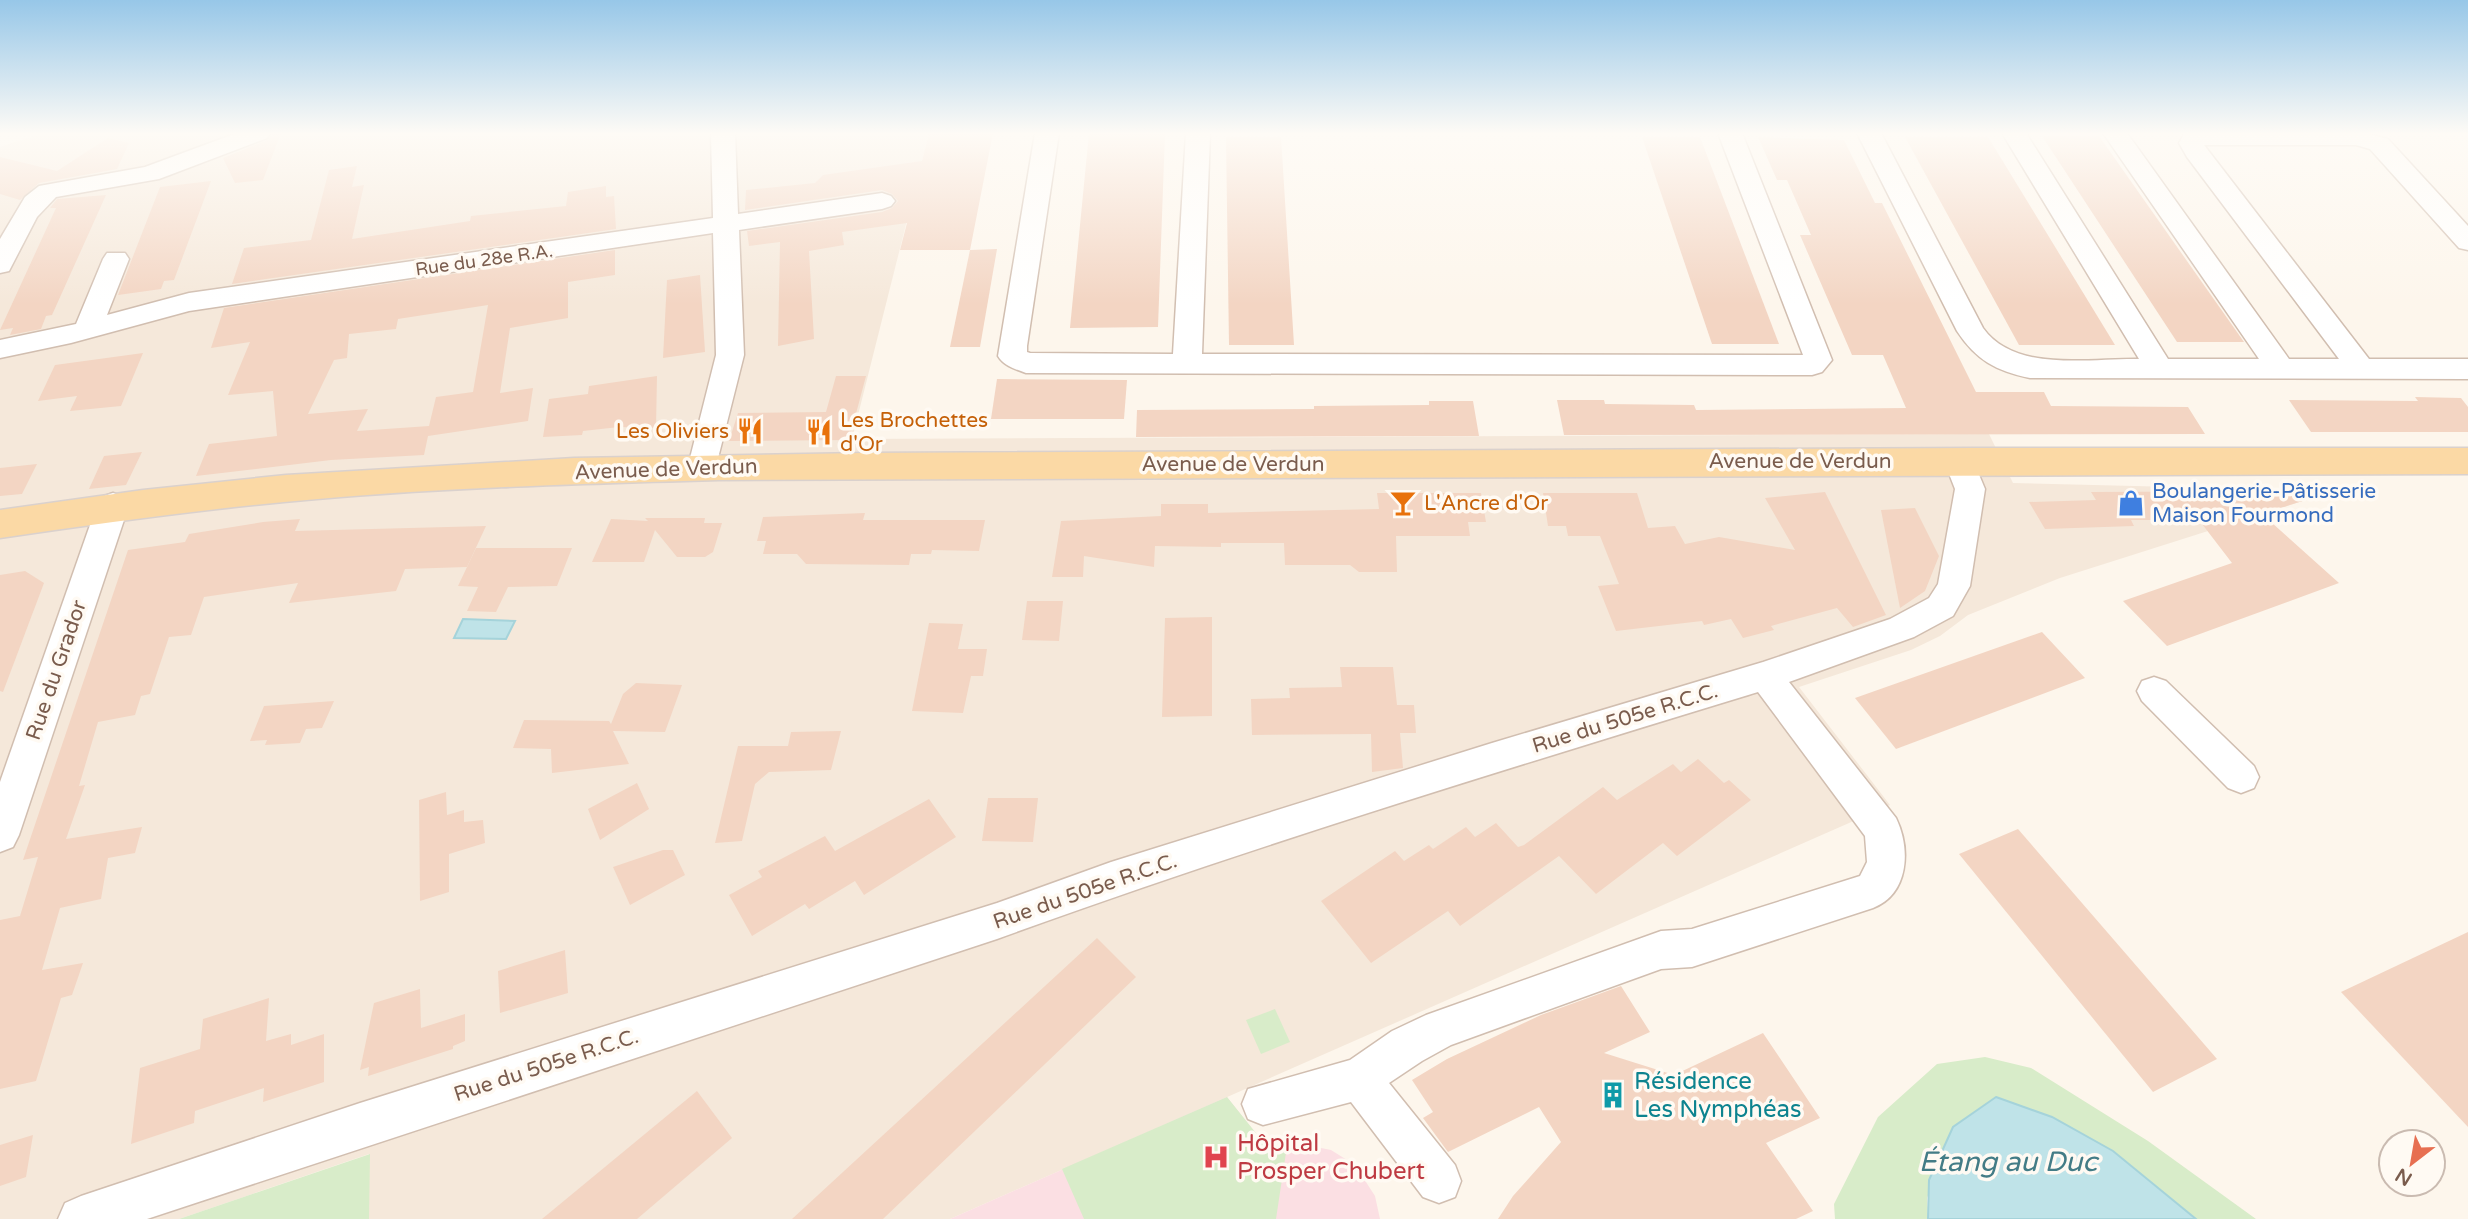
<svg xmlns="http://www.w3.org/2000/svg" width="2468" height="1219" font-family="'Varela Round',sans-serif">
<style>
.residential{fill:#f5e8da}
.medical{fill:#fbdfe3}
.green{fill:#d8ecc9}
.water{fill:#bfe3e8;stroke:#a5d3da;stroke-width:2}
.building{fill:#f3d5c3;fill-rule:evenodd}
.lines{fill:none;stroke-linecap:round;stroke-linejoin:round}
.minor-casing{stroke:#d1beb0;stroke-width:3}
.major-casing{stroke:#dad1cd;stroke-width:3}
.minor{fill:#fff;fill-rule:evenodd}
.major{fill:#fbd9a5;fill-rule:evenodd}
.labels{text-anchor:middle;stroke-width:7;stroke-linejoin:round;paint-order:stroke}
.far-street-label{font-size:18px;fill:#7a5c4d;stroke:#fffaf3}
.food-label{font-size:21px;fill:#c56008;stroke:#fffaf3;text-anchor:start}
.street-label{font-size:21px;fill:#7a5c4d;stroke:#fffaf3}
.shop-label{font-size:21px;fill:#366cbe;stroke:#fffaf3;text-anchor:start}
.near-culture-label{font-size:24px;fill:#0d838f;stroke:#fffaf3;text-anchor:start}
.near-health-label{font-size:24px;fill:#be3a42;stroke:#fffaf3;text-anchor:start}
.near-water-label{font-size:28px;font-style:italic;fill:#437c86;stroke:#fffaf3}
</style>
<rect width="100%" height="100%" fill="#fdf6ec"/>
<polygon class="residential" points="43,133 929,133 852,439 1989,434 2013,483 2334,491 2060,578 1968,615 1940,636 1911,650 1799,687 1890,805 950,1219 369,1219 369,1154 179,1219 0,1219 0,147"/>
<polygon class="medical" points="1227,1097 1268,1149 1301,1144 1331,1150 1355,1165 1375,1196 1380,1219 950,1219"/>
<g class="green">
<polygon points="1275,1009 1290,1042 1261,1054 1246,1020"/>
<polygon points="1985,1057 2031,1068 2148,1141 2256,1219 2196,1219 2113,1151 2052,1117 1996,1097 1953,1127 1927,1198 1928,1219 1835,1219 1834,1204 1878,1117 1937,1064"/>
<polygon points="1227,1097 1268,1148 1287,1146 1276,1219 1084,1219 1062,1169"/>
<polygon points="370,1154 369,1219 179,1219"/>
</g>
<g class="water">
<polygon points="463,619 515,621 506,639 454,638"/>
<polygon points="1996,1097 2052,1117 2113,1151 2196,1219 1928,1219 1929,1180 1953,1127"/>
</g>
<g class="building">
<polygon points="274,133 281,133 263,180 235,183 223,158 268,140"/>
<polygon points="929,133 993,133 970,250 900,250 907,223 842,232 844,245 809,251 814,339 778,346 780,242 749,246 747,231 882,212 892,208 898,201 892,194 882,190 745,210 746,190 815,183 823,175 922,161"/>
<polygon points="1089,133 1165,133 1158,327 1070,328"/>
<polygon points="2042,136 2099,136 2244,342 2177,342"/>
<polygon points="1226,137 1281,137 1294,345 1229,345"/>
<polygon points="1642,137 1700,137 1779,344 1712,344"/>
<polygon points="1758,137 1844,140 1875,203 1882,203 1976,392 2044,392 2051,406 2188,407 2205,434 1564,435 1557,400 1604,400 1605,404 1694,405 1696,410 1906,408 1883,355 1852,355 1800,235 1811,235 1787,180 1777,180"/>
<polygon points="1905,137 1988,137 2115,345 2019,345"/>
<polygon points="108,138 129,143 117,169 39,183 20,200 0,194 0,157 57,171"/>
<polygon points="357,166 352,187 364,185 352,239 470,221 471,216 566,206 568,192 606,186 606,197 614,196 616,229 232,284 244,248 311,240 329,170"/>
<polygon points="211,181 174,280 164,281 161,289 118,295 160,187"/>
<polygon points="106,195 52,315 46,316 41,329 10,335 13,328 0,330 56,208 50,208 57,199"/>
<polygon points="997,249 980,347 950,347 970,250"/>
<path d="M 615,250 L 615,275 L 568,282 L 568,318 L 510,328 L 500,393 L 533,388 L 528,421 L 428,436 L 424,455 L 331,460 L 196,476 L 209,444 L 277,436 L 273,391 L 228,395 L 250,342 L 211,348 L 224,308 ZM 488,305 L 473,392 L 436,397 L 429,426 L 357,431 L 368,409 L 308,414 L 334,360 L 347,358 L 349,334 L 396,329 L 398,319 Z"/>
<polygon points="700,275 705,352 663,358 667,280"/>
<polygon points="143,353 121,406 70,411 77,396 38,401 55,365"/>
<polygon points="657,376 656,428 619,427 583,431 582,435 543,437 549,399 588,394 589,386"/>
<polygon points="836,376 866,376 849,440 729,441 738,413 826,412"/>
<polygon points="997,379 1127,380 1124,419 991,419"/>
<polygon points="2415,397 2461,398 2468,407 2468,432 2311,432 2289,400 2418,401"/>
<polygon points="1429,401 1473,401 1479,436 1136,437 1137,410 1314,409 1314,406 1429,405"/>
<polygon points="142,452 126,485 89,489 104,456"/>
<polygon points="37,464 22,494 0,496 0,468"/>
<polygon points="2314,491 2315,497 2262,514 2339,583 2167,646 2123,601 2232,563 2199,520 2131,520 2134,526 2045,529 2029,502 2096,500 2091,492"/>
<polygon points="1825,492 1886,615 1853,627 1837,608 1771,626 1774,630 1743,638 1731,619 1704,625 1702,621 1616,631 1598,586 1619,584 1600,536 1568,536 1566,526 1548,526 1543,493 1637,493 1648,528 1675,526 1685,544 1719,537 1795,550 1765,498"/>
<polygon points="1377,493 1481,493 1486,522 1468,522 1470,536 1396,536 1397,572 1359,572 1350,565 1285,565 1284,543 1221,543 1221,547 1155,546 1154,567 1084,556 1083,577 1052,577 1061,521 1161,516 1161,504 1208,504 1208,513 1379,509"/>
<polygon points="1915,508 1939,556 1925,591 1900,608 1881,510"/>
<polygon points="865,513 863,520 985,520 979,551 932,550 931,554 911,554 909,565 806,564 797,554 763,554 766,541 757,541 763,517"/>
<polygon points="645,518 705,518 704,523 722,523 713,552 705,557 677,557 655,530 644,562 592,562 611,519 648,521"/>
<polygon points="300,519 295,531 486,526 467,567 405,569 396,591 289,603 298,583 204,597 191,635 169,637 150,694 141,696 135,715 98,722 79,786 85,785 66,839 142,827 135,853 108,858 101,899 60,908 42,970 83,963 72,995 61,998 36,1081 0,1089 0,920 20,916 38,857 23,860 128,550 185,542 189,534 263,522"/>
<polygon points="476,548 572,548 557,586 508,587 496,612 467,611 478,587 458,586"/>
<polygon points="25,571 44,583 3,692 0,691 0,575"/>
<polygon points="1027,601 1063,601 1059,641 1022,640"/>
<polygon points="1212,617 1212,716 1162,717 1165,618"/>
<polygon points="929,623 963,624 958,649 987,649 983,676 971,676 963,713 912,711"/>
<polygon points="2042,632 2085,678 1896,749 1855,698"/>
<polygon points="1340,667 1393,667 1397,705 1414,705 1416,733 1400,733 1403,768 1372,772 1371,734 1252,735 1251,699 1290,698 1289,688 1342,687"/>
<polygon points="636,683 682,685 665,732 613,731 629,764 552,773 551,749 513,748 524,720 609,721 611,724 623,694"/>
<polygon points="334,701 322,728 306,729 300,743 265,745 267,740 250,741 264,706"/>
<polygon points="841,731 831,770 769,772 755,784 742,841 715,843 738,746 788,746 791,732"/>
<polygon points="1698,759 1724,783 1729,780 1751,800 1677,856 1663,843 1596,894 1559,856 1460,926 1448,911 1371,963 1321,901 1395,851 1404,861 1429,845 1433,849 1466,827 1475,837 1496,823 1518,847 1524,845 1603,787 1617,800 1673,764 1681,772"/>
<polygon points="637,783 649,809 600,840 588,809"/>
<polygon points="446,792 447,815 464,810 464,822 483,820 485,843 449,854 449,892 420,901 419,800"/>
<polygon points="988,798 1038,798 1033,842 982,841"/>
<polygon points="929,799 956,837 864,895 855,881 809,909 805,904 752,936 729,895 762,877 758,871 825,836 835,851"/>
<polygon points="2018,829 2217,1059 2153,1092 1959,854"/>
<polygon points="663,850 673,850 685,875 630,905 613,867"/>
<polygon points="2468,932 2468,1127 2341,992"/>
<polygon points="1097,938 1136,977 883,1219 792,1219"/>
<polygon points="565,950 568,993 500,1013 498,971"/>
<polygon points="1621,986 1650,1032 1604,1053 1674,1075 1763,1033 1820,1118 1766,1143 1813,1211 1796,1219 1498,1219 1513,1196 1561,1142 1539,1107 1448,1152 1423,1118 1433,1112 1412,1080 1447,1059 1541,1015"/>
<polygon points="420,989 421,1028 465,1014 465,1041 453,1046 453,1049 368,1076 369,1067 360,1070 374,1003"/>
<polygon points="269,998 266,1041 291,1034 291,1045 324,1034 324,1082 263,1102 264,1088 195,1111 194,1123 131,1144 140,1068 200,1049 203,1019"/>
<polygon points="697,1091 732,1138 637,1219 542,1219"/>
<polygon points="33,1135 26,1177 0,1186 0,1145"/>
</g>
<g class="lines">
<g class="minor-casing">
<g id="minor">
<polygon points="237,133 271,133 267,138 159,179 56,197 37,217 9,271 0,273 0,239 25,197 39,186 145,167"/>
<polygon points="711,133 735,133 738,214 882,193 891,196 895,201 891,206 882,209 739,230 744,355 714,474 703,477 692,474 688,466 716,355 713,233 189,311 71,343 0,358 0,340 76,324 103,259 107,253 125,253 129,259 107,315 189,293 713,218"/>
<path d="M 1035,133 L 1059,133 L 1027,346 L 1027,352 L 1030,353 L 1173,354 L 1186,133 L 1210,133 L 1202,354 L 1803,355 L 1718,133 L 1742,133 L 1832,360 L 1822,372 L 1812,375 L 1026,373 C 1015,369 1004,366 998,356 Z"/>
<path d="M 1857,133 L 1881,133 L 1983,328 C 2015,373 2090,358 2139,359 L 2002,133 L 2026,133 L 2168,359 L 2259,359 L 2103,133 L 2127,133 L 2289,359 L 2339,359 L 2187,157 L 2179,143 L 2185,133 L 2364,133 L 2388,139 L 2468,226 L 2468,250 L 2459,248 L 2370,149 L 2356,145 L 2204,145 L 2369,359 L 2468,359 L 2468,379 L 2030,378 C 1996,371 1976,360 1957,331 Z"/>
<path d="M 1959,450 L 1970,453 L 1985,489 L 1970,586 L 1953,616 L 1914,637 L 1789,682 L 1896,818 C 1911,849 1909,894 1873,908 L 1692,967 L 1661,969 L 1451,1045 L 1422,1061 L 1389,1083 L 1455,1165 L 1461,1181 L 1455,1197 L 1439,1203 L 1423,1197 L 1351,1102 L 1263,1125 L 1248,1119 L 1242,1104 L 1248,1089 L 1350,1060 L 1392,1031 L 1426,1015 L 1661,931 L 1692,929 L 1860,876 L 1867,862 L 1865,836 L 1758,692 C 1503,770 1247,848 997,939 L 147,1219 L 58,1219 L 65,1203 L 81,1196 L 360,1103 L 997,903 L 1111,862 L 1492,743 L 1763,662 L 1890,619 L 1929,598 L 1938,584 L 1955,489 L 1944,461 L 1948,453 Z"/>
<polygon points="113,493 124,497 129,505 19,835 13,847 0,852 0,782 97,505 102,497"/>
<polygon points="2154,677 2166,681 2254,766 2259,777 2254,788 2241,793 2228,788 2142,701 2137,691 2142,681"/>
</g>
</g>
<g class="major-casing">
<path id="major" d="M 1974,448 L 2468,448 L 2468,474 L 719,480 C 574,484 429,488 284,502 C 189,511 95,524 0,538 L 0,510 L 143,490 L 286,475 L 574,458 L 863,453 Z"/>
</g>
<use href="#minor" class="minor"/>
<use href="#major" class="major"/>
</g>
<linearGradient id="sky" x2="0" y2="1"><stop stop-color="#97c7e8"/><stop offset="0.44" stop-color="#fefbf6"/><stop offset="1" stop-color="#fefbf6" stop-opacity="0"/></linearGradient>
<rect width="2468" height="304" fill="url(#sky)"/>
<defs>
<g id="restaurant-bare" transform="scale(2.1)"><path d="M-5-6h1v4h1v-4h1v4h1v-4h1v5L-1.5 .5V6h-2V.5L-5-1ZM5-6V6H3V1.5H1.5Q1.5-4 5-6Z" fill="#e8710a" stroke="#fffaf3" stroke-width="2.5" paint-order="stroke"/></g>
<g id="bar-bare" transform="scale(2.1)"><path d="M-6-5H6L.8 .8V4.5H3.5V6h-7V4.5H-.8V.8Z" fill="#e8710a" stroke="#fffaf3" stroke-width="2.5" paint-order="stroke"/></g>
<g id="shop-bare" transform="scale(2.1)"><path d="M-5-2.5h2.3a2.7 3.5 0 0 1 5.4 0H5L5.5 6h-11ZM-1.5-2.5h3a1.5 2.3 0 0 0-3 0Z" fill="#3f7fe0" stroke="#fffaf3" stroke-width="2.5" paint-order="stroke"/></g>
<g id="building-bare" transform="scale(2.1)"><path d="M-4-6H4V6H1V3H-1V6H-4ZM-2.5-4.3h1.7v1.8h-1.7ZM.8-4.3h1.7v1.8H.8ZM-2.5-1h1.7V.8h-1.7ZM.8-1h1.7V.8H.8Z" fill="#0f9aa8" stroke="#fffaf3" stroke-width="2.5" paint-order="stroke"/></g>
<g id="hospital-bare" transform="scale(2.1)"><path d="M-5-5h3v3.5h4V-5h3V5h-3V1.5h-4V5h-3Z" fill="#e0444e" stroke="#fffaf3" stroke-width="2.5" paint-order="stroke"/></g>
</defs>
<g fill-rule="evenodd">
<use href="#restaurant-bare" x="750" y="431"/>
<use href="#restaurant-bare" x="819" y="432"/>
<use href="#bar-bare" x="1403" y="503"/>
<use href="#shop-bare" x="2131" y="503"/>
<use href="#building-bare" x="1613" y="1095"/>
<use href="#hospital-bare" x="1216" y="1157"/>
</g>
<g class="labels">
<g class="far-street-label">
<text transform="translate(484 260) rotate(-8)" y="6">Rue du 28e R.A.</text>
</g>
<g class="food-label">
<text x="840" y="427">Les Brochettes<tspan x="840" dy="24">d'Or</tspan></text>
<text x="729" y="438" text-anchor="end">Les Oliviers</text>
<text x="1424" y="510">L'Ancre d'Or</text>
</g>
<g class="street-label">
<text x="1800" y="468">Avenue de Verdun</text>
<text x="1233" y="471">Avenue de Verdun</text>
<text transform="translate(666 469) rotate(-2)" y="7">Avenue de Verdun</text>
<text transform="translate(56 670) rotate(-71)" y="7">Rue du Grador</text>
<text transform="translate(1625 718) rotate(-17)" y="7">Rue du 505e R.C.C.</text>
<text transform="translate(1085 891) rotate(-19)" y="7">Rue du 505e R.C.C.</text>
<text transform="translate(546 1065) rotate(-18)" y="7">Rue du 505e R.C.C.</text>
</g>
<g class="shop-label">
<text x="2152" y="498">Boulangerie-Pâtisserie<tspan x="2152" dy="24">Maison Fourmond</tspan></text>
</g>
<g class="near-culture-label">
<text x="1634" y="1089">Résidence<tspan x="1634" dy="28">Les Nymphéas</tspan></text>
</g>
<g class="near-health-label">
<text x="1237" y="1151">Hôpital<tspan x="1237" dy="28">Prosper Chubert</tspan></text>
</g>
<g class="near-water-label">
<text x="2008" y="1171">Étang au Duc</text>
</g>
</g>
<g transform="translate(2412 1163) rotate(211)"><circle r="33" fill="#fffaf3" stroke="#cabbb1" stroke-width="2"/>
<path d="M0-5L12 26L0 18L-12 26Z" fill="#e76f51"/>
<text y="-10" font-size="19" font-weight="bold" text-anchor="middle" fill="#7a5c4d">N</text>
</g>
</svg>
